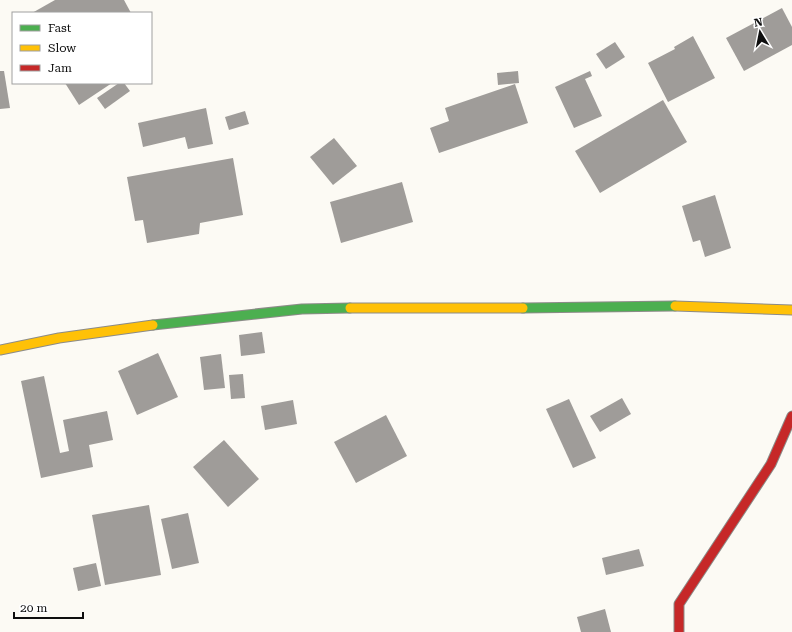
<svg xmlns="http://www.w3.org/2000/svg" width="792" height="632" font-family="'Roboto Serif',serif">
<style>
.building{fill:#9f9c99}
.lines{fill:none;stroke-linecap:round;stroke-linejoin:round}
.fast-casing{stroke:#8c8b88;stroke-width:11}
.slow-casing{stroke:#8c8b88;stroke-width:11}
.jam-casing{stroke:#8c8b88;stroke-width:11}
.fast{stroke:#4caf50;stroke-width:9}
.slow{stroke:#ffc107;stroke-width:9}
.jam{stroke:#c62828;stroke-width:9}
</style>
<rect width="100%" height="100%" fill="#fcfaf4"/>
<g class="building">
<polygon points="55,0 124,0 131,13 32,13"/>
<polygon points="782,8 792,27 792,45 744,71 726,38"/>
<polygon points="693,36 715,78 668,102 648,63 675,49 674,47"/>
<polygon points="615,42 625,57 606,69 596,54"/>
<polygon points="0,71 4,71 10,108 0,109"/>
<polygon points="518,71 519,83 498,85 497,73"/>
<polygon points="590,71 592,76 585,79 602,116 574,128 555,87"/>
<polygon points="65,83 112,83 79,105"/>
<polygon points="119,83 124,83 130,91 105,109 97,98"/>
<polygon points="515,84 528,123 439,153 430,128 449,121 445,108"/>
<polygon points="663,100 687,142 600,193 575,151"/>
<polygon points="206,108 213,144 188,149 185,137 143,147 138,123"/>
<polygon points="245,111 249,124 229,130 225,117"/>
<polygon points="334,138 357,166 333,185 310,157"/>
<polygon points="233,158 243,215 200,223 199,234 147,243 143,220 135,221 127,177"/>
<polygon points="402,182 413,222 341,243 330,202"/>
<polygon points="715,195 731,248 705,257 700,240 693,242 682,206"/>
<polygon points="262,332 265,353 241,356 239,335"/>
<polygon points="158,353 178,397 137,415 118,371"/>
<polygon points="221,354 225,388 204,390 200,357"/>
<polygon points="243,374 245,398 231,399 229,375"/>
<polygon points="44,376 60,453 69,451 63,420 107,411 113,440 89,445 93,467 41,478 21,381"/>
<polygon points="622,398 631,414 600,432 590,416"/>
<polygon points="569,399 596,458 573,468 546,409"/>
<polygon points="293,400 297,424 265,430 261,406"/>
<polygon points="386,415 407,456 356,483 334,442"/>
<polygon points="224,440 259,479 228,507 193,467"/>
<polygon points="149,505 161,575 105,585 92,515"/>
<polygon points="188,513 199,563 172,569 161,519"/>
<polygon points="639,549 644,566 606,575 602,558"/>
<polygon points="96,563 101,586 78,591 73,568"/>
<polygon points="605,609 611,632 581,632 577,617"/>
</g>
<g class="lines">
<g class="fast-casing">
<g id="fast">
<polyline points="523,308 675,306"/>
<polyline points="153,325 302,309 350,308"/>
</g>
</g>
<g class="slow-casing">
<g id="slow">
<polyline points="675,306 792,310"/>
<polyline points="350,308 523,308"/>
<polyline points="0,350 59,338 153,325"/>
</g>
</g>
<g class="jam-casing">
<polyline id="jam" points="679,632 679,604 771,464 792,416"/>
</g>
<use href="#fast" class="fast"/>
<use href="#slow" class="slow"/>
<use href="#jam" class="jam"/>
</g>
<rect x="12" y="12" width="140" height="72" fill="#ffffff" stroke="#9f9f9f"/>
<rect x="20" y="25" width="20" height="6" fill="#4caf50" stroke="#9f9f9f"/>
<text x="48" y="32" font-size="12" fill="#0e0e0e">Fast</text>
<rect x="20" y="45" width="20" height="6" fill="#ffc107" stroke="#9f9f9f"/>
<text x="48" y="52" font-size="12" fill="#0e0e0e">Slow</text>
<rect x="20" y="65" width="20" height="6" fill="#c62828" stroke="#9f9f9f"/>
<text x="48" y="72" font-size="12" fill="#0e0e0e">Jam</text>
<g transform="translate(760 32) rotate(350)" stroke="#ffffff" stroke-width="3" paint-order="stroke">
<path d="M0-3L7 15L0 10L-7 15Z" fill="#0e0e0e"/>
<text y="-6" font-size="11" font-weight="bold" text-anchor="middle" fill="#0e0e0e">N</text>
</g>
<path d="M14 612v6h69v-6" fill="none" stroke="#0e0e0e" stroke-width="2"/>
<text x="20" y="612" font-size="12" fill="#0e0e0e" stroke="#ffffff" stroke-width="3" paint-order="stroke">20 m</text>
</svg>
